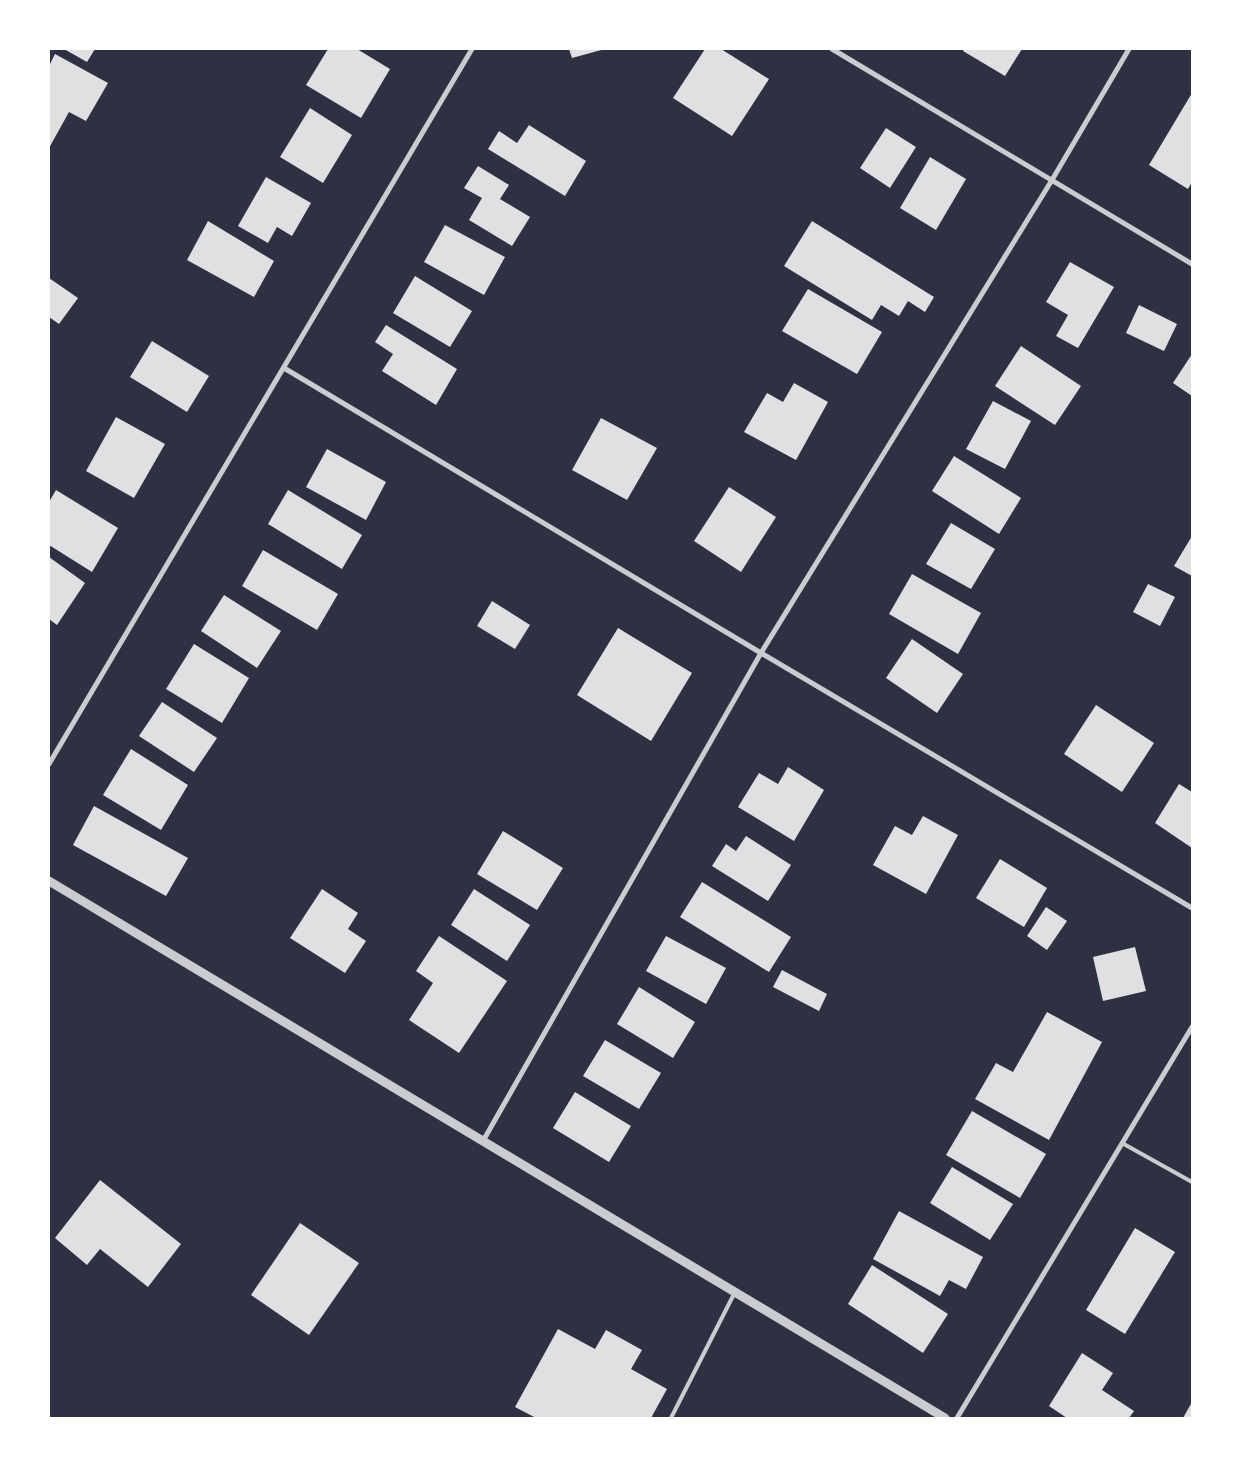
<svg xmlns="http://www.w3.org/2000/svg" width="1241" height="1467" font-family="'Fira Sans',sans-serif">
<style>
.building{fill:#e0e0e3}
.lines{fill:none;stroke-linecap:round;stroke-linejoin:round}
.service{stroke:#caccd0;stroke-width:4}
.minor{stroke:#caccd0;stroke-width:5}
.tertiary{stroke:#caccd0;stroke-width:9}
</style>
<rect width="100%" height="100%" fill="#2d3142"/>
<g class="building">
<polygon points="64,49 95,49 87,62"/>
<polygon points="328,49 357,49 390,69 361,118 306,85"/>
<polygon points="569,49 605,49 572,58"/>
<polygon points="705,49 721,49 769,79 732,136 673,98"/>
<polygon points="964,49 1022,49 1005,76 963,51"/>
<polygon points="55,54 108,83 86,121 69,112 49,148 49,66"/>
<polygon points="1192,93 1192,182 1188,189 1149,165"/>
<polygon points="310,108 352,135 323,183 280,157"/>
<polygon points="529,125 586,161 565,196 488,149 499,131 517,143"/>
<polygon points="886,128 916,147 890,188 860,168"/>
<polygon points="930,157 966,179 936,230 900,208"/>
<polygon points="478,166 509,185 500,199 530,217 512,246 469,220 482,198 464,188"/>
<polygon points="266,177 311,203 292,236 277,227 268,243 238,226"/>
<polygon points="208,221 274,261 254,297 187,260"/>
<polygon points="812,221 934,297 925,312 908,301 899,316 881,305 872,320 784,266"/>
<polygon points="445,225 505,257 484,295 424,262"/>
<polygon points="1070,262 1114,287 1078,348 1056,336 1068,315 1046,302"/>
<polygon points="415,276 472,311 450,347 393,313"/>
<polygon points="49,278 78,298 59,324 49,317"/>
<polygon points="808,289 882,332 857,374 782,331"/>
<polygon points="1139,305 1177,324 1164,351 1126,333"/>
<polygon points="386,325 457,369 436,405 382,371 393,354 375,342"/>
<polygon points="152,341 209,376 187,412 130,377"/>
<polygon points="1021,346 1081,386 1055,425 995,386"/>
<polygon points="1192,354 1192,396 1173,383"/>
<polygon points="794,383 828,402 796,460 744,432 767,393 783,402"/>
<polygon points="993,401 1031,421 1005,469 966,449"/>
<polygon points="116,417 165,444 134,498 86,471"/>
<polygon points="601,418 657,448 627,500 572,470"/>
<polygon points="327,449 386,482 366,520 306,487"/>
<polygon points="954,456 1021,498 999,534 932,491"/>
<polygon points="729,487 776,517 741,572 694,541"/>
<polygon points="56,490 118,528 92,572 49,545 49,502"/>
<polygon points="288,490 362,535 342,569 268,524"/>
<polygon points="951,523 995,549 971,589 926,564"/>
<polygon points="1192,536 1192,576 1174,566"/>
<polygon points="263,550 338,594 317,630 242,586"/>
<polygon points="49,557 85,583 57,625 49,619"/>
<polygon points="912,574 981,613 958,654 889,614"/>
<polygon points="1148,584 1175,597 1160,626 1133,612"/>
<polygon points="224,595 281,631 257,668 201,631"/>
<polygon points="492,601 530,625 515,649 477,626"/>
<polygon points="618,628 692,673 651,741 577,695"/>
<polygon points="912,639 963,674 937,713 886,678"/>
<polygon points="194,644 249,678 222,723 166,689"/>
<polygon points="162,702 217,738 194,772 139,736"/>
<polygon points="1096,705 1154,743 1122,792 1064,754"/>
<polygon points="131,749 188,785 161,830 103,795"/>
<polygon points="788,767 824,790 794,841 738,807 759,773 778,784"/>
<polygon points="1179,784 1192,792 1192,848 1155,823"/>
<polygon points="94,806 188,858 166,896 73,845"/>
<polygon points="923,816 958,835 926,894 873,865 895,826 912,835"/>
<polygon points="503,831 563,868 537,910 477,874"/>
<polygon points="746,836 791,865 768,901 712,866 726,844 736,851"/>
<polygon points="1000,859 1047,888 1024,927 976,898"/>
<polygon points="702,882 791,937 769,972 680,917"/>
<polygon points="322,889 358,913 348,929 366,941 345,973 290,938"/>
<polygon points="474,889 530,925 507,961 451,925"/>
<polygon points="1046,907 1067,921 1047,950 1027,936"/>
<polygon points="439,936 507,981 459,1053 409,1020 433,983 416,971"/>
<polygon points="666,936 726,968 706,1004 646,971"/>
<polygon points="1135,947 1146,991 1103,1001 1093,957"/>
<polygon points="782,970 827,994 819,1011 773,987"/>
<polygon points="639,987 695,1022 673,1058 617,1024"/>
<polygon points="1047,1012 1102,1042 1049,1140 975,1099 996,1063 1013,1072"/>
<polygon points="605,1040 661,1073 639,1109 583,1076"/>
<polygon points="575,1092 631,1126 609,1162 553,1128"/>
<polygon points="972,1111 1046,1154 1020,1198 946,1155"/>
<polygon points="952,1167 1013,1204 990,1240 930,1203"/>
<polygon points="100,1180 181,1244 148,1287 100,1249 87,1265 55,1238"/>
<polygon points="899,1211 983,1257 966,1289 949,1280 940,1296 873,1259"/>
<polygon points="300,1223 359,1263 309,1335 251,1295"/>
<polygon points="1135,1228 1175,1252 1125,1334 1086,1310"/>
<polygon points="872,1265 948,1314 923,1353 848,1304"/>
<polygon points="558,1329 595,1349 606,1330 642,1350 631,1369 667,1389 651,1418 536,1418 515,1407"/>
<polygon points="1082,1353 1113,1373 1102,1390 1134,1411 1129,1418 1067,1418 1049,1406"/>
<polygon points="1192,1402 1192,1418 1183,1418"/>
</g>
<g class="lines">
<g class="service">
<polyline points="1122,1143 1192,1182"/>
<polyline points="671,1418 735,1292"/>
</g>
<g class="minor">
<polyline points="832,49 1192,264"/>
<polyline points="284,368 761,653 1192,908"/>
<polyline points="49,764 472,49"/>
<polyline points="483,1141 761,653 1052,180 1129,49"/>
<polyline points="957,1418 1192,1027"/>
</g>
<polyline class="tertiary" points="49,881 945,1418"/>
</g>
<rect width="1241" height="1467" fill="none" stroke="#ffffff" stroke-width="100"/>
</svg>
